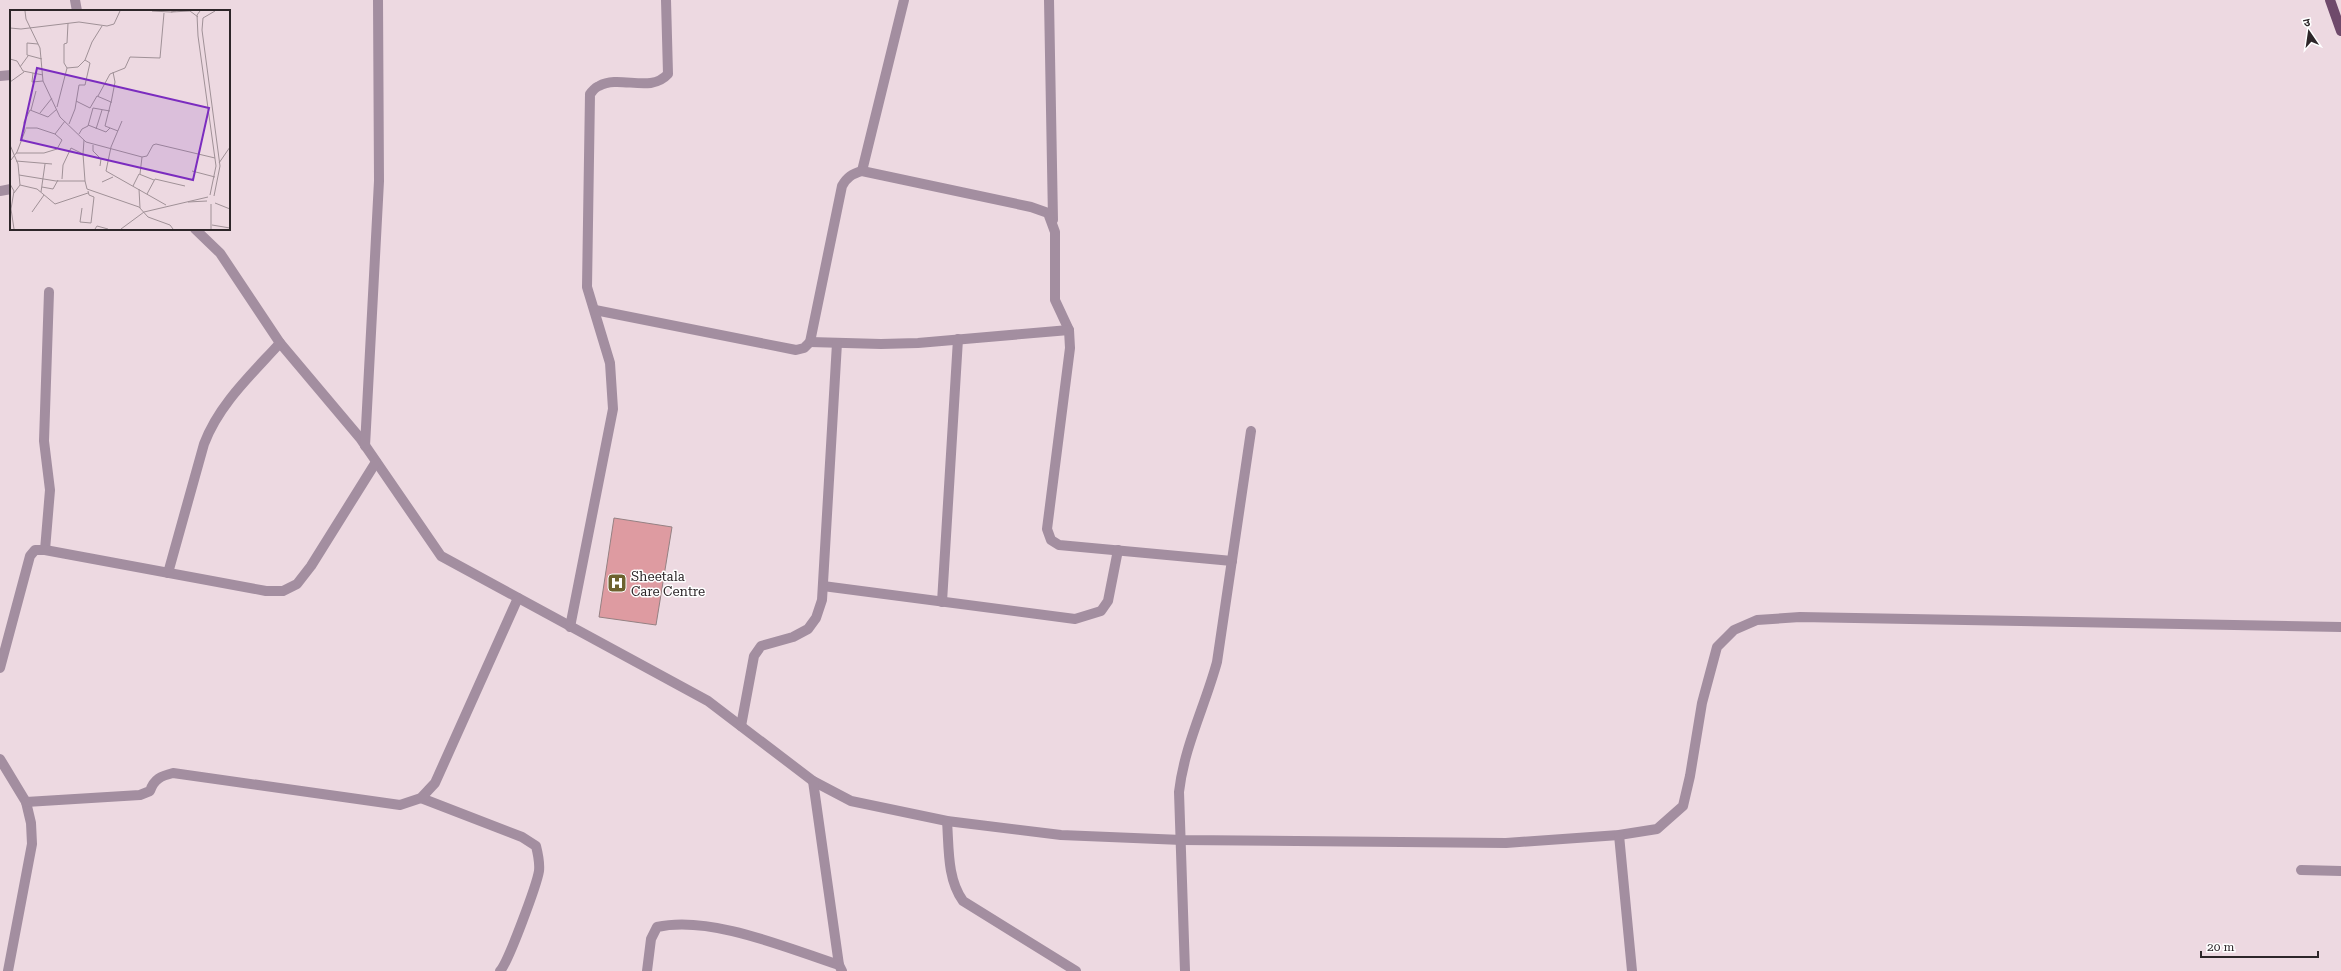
<svg xmlns="http://www.w3.org/2000/svg" width="2341" height="971" font-family="'Roboto Serif','Noto Sans Devanagari',serif">
<style>
.building{fill:#de9ba1;stroke:#958183}
.lines{fill:none;stroke-linecap:round;stroke-linejoin:round}
.minor{stroke:#a38ea0;stroke-width:10}
.major{stroke:#6f4a6b;stroke-width:10}
.labels{text-anchor:middle;stroke-width:3;stroke-linejoin:round;paint-order:stroke}
.poi-label{font-size:13px;fill:#2d2629;stroke:#fff;text-anchor:start}
.inset-road{fill:none;stroke:#a09197;stroke-width:1}
.view{fill:#7b2cbf;fill-opacity:0.15;stroke:#7b2cbf;stroke-width:2}
.inset-edge{fill:none;stroke:#2d2629;stroke-width:2}
</style>
<rect width="100%" height="100%" fill="#edd9e1"/>
<polygon class="building" points="614,518 672,527 656,625 599,617"/>
<g class="lines">
<g class="minor">
<polyline points="75,0 77,11"/>
<polyline points="1049,0 1053,220"/>
<polyline points="0,76 11,75"/>
<polyline points="862,171 904,0"/>
<polyline points="0,191 11,189"/>
<polyline points="195,229 220,253 280,343 360,438 441,556 708,701 813,781 851,801 947,821 1061,835 1182,840 1506,843 1619,835 1657,829 1683,806 1690,776 1702,703 1717,647 1734,630 1757,620 1800,617 2341,627"/>
<path d="M 595,310 L 796,350 L 804,348 L 810,342 L 842,186 C 847,177 852,174 862,171 L 1031,207 L 1048,213 L 1055,232 L 1055,300 L 1069,330 L 1070,348 L 1047,529 L 1051,540 L 1059,545 L 1232,561"/>
<polyline points="810,342 881,344 918,343 1069,330"/>
<polyline points="365,446 379,181 378,0"/>
<polyline points="45,550 50,490 44,441 49,292"/>
<path d="M 168,573 L 204,444 C 219,404 252,374 280,343"/>
<polyline points="823,586 1075,619 1101,611 1108,601 1118,550"/>
<polyline points="942,602 958,339"/>
<path d="M 570,627 L 613,409 L 610,363 L 587,287 L 590,94 C 592,92 595,87 599,86 C 620,74 650,94 668,74 L 666,0"/>
<polyline points="0,668 30,556 35,550 45,550 266,591 283,591 297,584 311,566 376,462"/>
<polyline points="741,726 754,656 761,646 793,637 808,629 816,618 822,600 837,343"/>
<polyline points="0,759 26,802 31,823 32,844 8,971"/>
<polyline points="813,781 839,965"/>
<path d="M 421,798 L 522,837 L 536,846 C 538,854 540,862 539,871 C 537,884 508,963 500,971"/>
<path d="M 26,802 L 140,795 L 150,791 C 154,779 161,776 173,773 L 400,805 L 421,798 L 435,783 L 518,598"/>
<path d="M 947,821 C 949,848 947,879 963,901 L 1076,971"/>
<polyline points="1619,835 1632,971"/>
<polyline points="2301,870 2341,871"/>
<path d="M 647,971 L 651,939 L 657,927 C 710,915 787,948 839,965 L 842,971"/>
<path d="M 1185,971 L 1179,792 C 1184,747 1205,706 1217,662 L 1251,431"/>
</g>
<polyline class="major" points="2330,0 2341,31"/>
</g>
<defs>
<g id="hospital-square" transform="scale(1)"><rect x="-9" y="-9" width="18" height="18" rx="4" fill="#6d622f" stroke="#fff"/><path d="M-5-5h3v3.5h4V-5h3V5h-3V1.5h-4V5h-3Z" fill="#fff"/></g>
</defs>
<g fill-rule="evenodd">
<use href="#hospital-square" x="617" y="583"/>
</g>
<g class="labels">
<g class="poi-label">
<text x="631" y="581">Sheetala<tspan x="631" dy="15">Care Centre</tspan></text>
</g>
</g>
<g transform="translate(10 10)">
<rect width="220" height="220" fill="#edd9e1"/>
<path class="inset-road" d="M 15,1 L 16,9 L 30,38 L 33,71 L 50,107 L 76,132 L 132,147 L 137,146 L 143,135 L 146,134 L 205,148M 142,1 L 161,2M 166,1 L 161,2 L 180,1 L 188,7M 190,1 L 187,5 L 188,26 L 206,156 L 200,185M 0,18 L 11,19 L 69,12 L 97,16 L 104,14 L 110,1M 28,34 L 17,33 L 17,45 L 32,49M 0,49 L 7,51 L 13,61 L 33,65M 10,57 L 18,46M 57,58 L 54,53 L 54,34 L 57,33 L 58,13M 23,63 L 22,72 L 33,71M 0,72 L 14,62M 88,86 L 100,64 L 115,58 L 120,47 L 150,48 L 154,3M 66,91 L 80,98 L 87,86 L 101,92 L 95,116 L 108,121M 101,93 L 105,72 L 103,62M 47,97 L 57,58 L 68,57 L 75,50 L 82,32 L 92,16M 83,98 L 100,101M 21,100 L 26,81M 30,103 L 42,88M 112,111 L 101,137 L 96,161 L 156,195M 59,114 L 65,99 L 69,75 L 75,75 L 80,53 L 75,50M 78,115 L 96,122 L 100,118M 16,118 L 27,118 L 45,124 L 55,111M 86,119 L 92,100M 69,124 L 72,119 L 78,116 L 83,98M 0,135 L 8,154 L 10,175 L 4,183M 83,135 L 83,141 L 91,149 L 90,156M 6,143 L 34,143 L 47,139 L 52,130 L 45,124M 73,144 L 74,130M 1,150 L 7,142 L 15,121 L 14,112 L 20,100 L 38,107 L 47,99M 6,151 L 42,154M 209,153 L 220,137M 182,161 L 205,167M 130,164 L 132,147M 9,165 L 46,171 L 75,171 L 77,179 L 129,197 L 138,207 L 160,215 L 163,219M 52,169 L 53,155 L 61,138 L 73,144 L 75,171M 92,172 L 103,167M 0,174 L 4,181 L 1,199 L 4,219M 10,175 L 27,179 L 45,194 L 78,183M 123,176 L 129,164 L 144,170M 32,177 L 43,179 L 48,170M 129,179 L 130,198M 31,182 L 35,154M 137,184 L 145,169 L 175,176M 204,186 L 210,156 L 192,20 L 193,8 L 205,1M 178,192 L 197,191M 205,193 L 220,199M 72,198 L 70,212 L 81,213 L 84,187 L 79,185 L 78,181M 22,202 L 34,185M 202,215 L 220,218M 85,219 L 87,216 L 98,219M 111,219 L 134,202 L 198,187M 201,219 L 201,194"/>
<path class="view" d="M 27,58 L 199,98 L 183,170 L 11,130 Z"/>
<rect width="220" height="220" class="inset-edge"/>
</g>
<g transform="translate(2309 32) rotate(347)" stroke="#ffffff" stroke-width="3" paint-order="stroke">
<path d="M0-3L7 15L0 10L-7 15Z" fill="#2d2629"/>
<text y="-6" font-size="11" font-weight="bold" text-anchor="middle" fill="#2d2629">उ</text>
</g>
<path d="M2201 951v6h117v-6" fill="none" stroke="#2d2629" stroke-width="2"/>
<text x="2207" y="951" font-size="12" fill="#2d2629" stroke="#ffffff" stroke-width="3" paint-order="stroke">20 m</text>
</svg>
